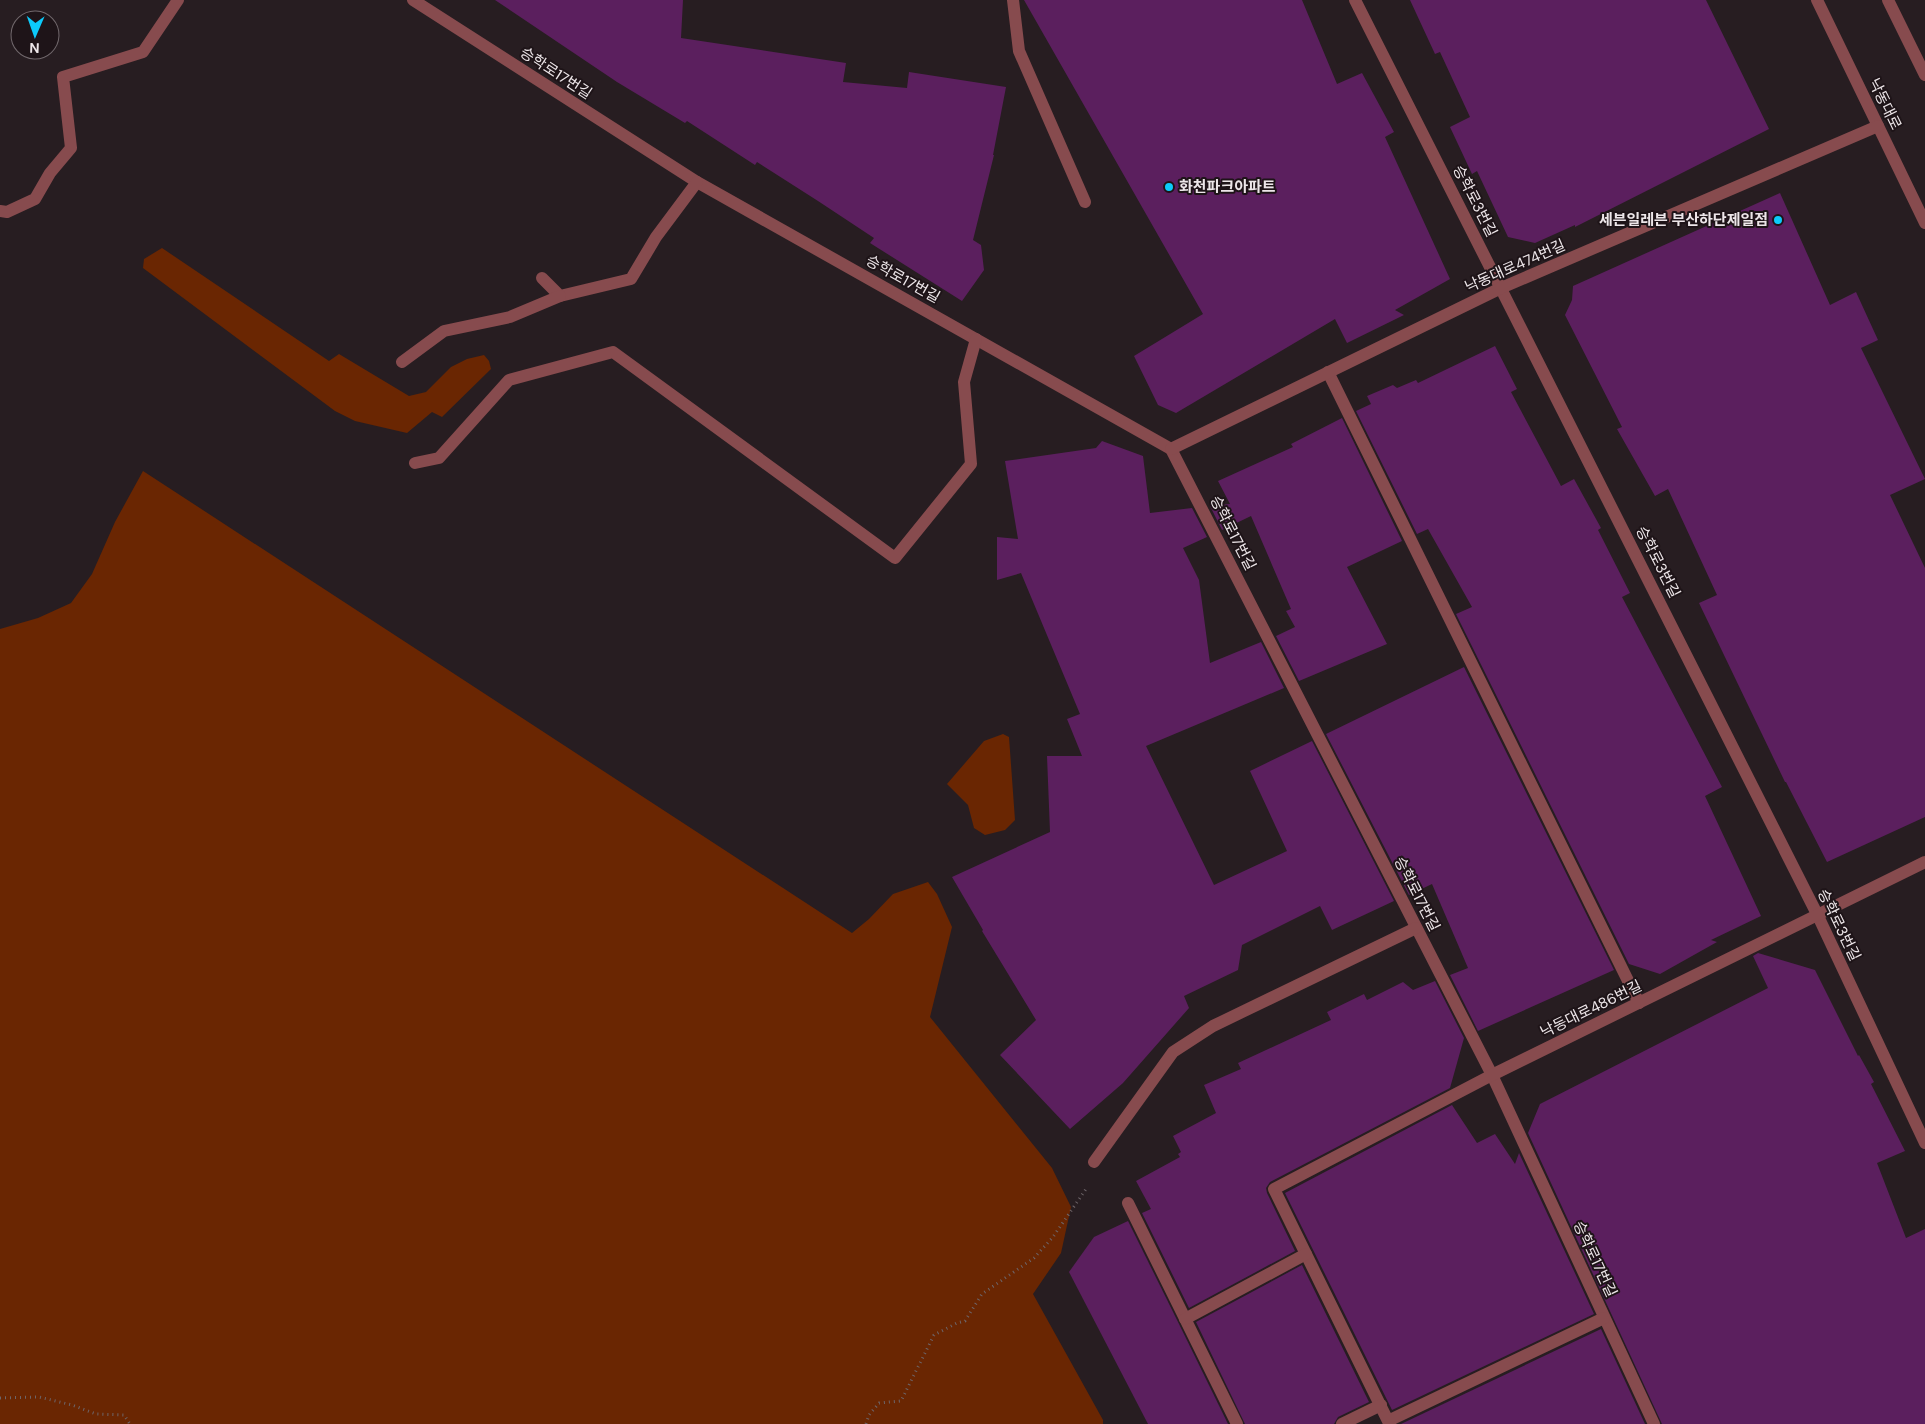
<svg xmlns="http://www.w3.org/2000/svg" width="1925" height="1424" font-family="'DM Sans','Noto Sans KR',sans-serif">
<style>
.green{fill:#6a2602}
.building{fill:#5b1f5e}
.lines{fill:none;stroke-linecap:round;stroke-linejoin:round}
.path{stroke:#6e6569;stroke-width:3;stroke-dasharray:1 4;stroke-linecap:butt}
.minor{stroke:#874b4e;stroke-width:12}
.poi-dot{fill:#0ccafa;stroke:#1e1418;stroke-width:2}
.labels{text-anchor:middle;stroke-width:4;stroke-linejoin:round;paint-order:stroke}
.street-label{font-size:15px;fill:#ede6e9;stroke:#1e1418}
.poi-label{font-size:15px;font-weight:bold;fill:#ede6e9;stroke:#1e1418;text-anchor:start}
</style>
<rect width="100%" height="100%" fill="#271d21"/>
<g class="green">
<polygon points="162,248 329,361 339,354 409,396 426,392 451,367 467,359 484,355 489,361 491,369 442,417 432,412 407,433 355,421 335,411 143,268 144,259"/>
<polygon points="143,471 852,933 869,919 893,894 928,882 937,894 952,927 930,1017 1052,1168 1071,1207 1061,1253 1033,1294 1103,1420 1103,1424 0,1424 0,629 38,618 71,603 92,574 115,522"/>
<polygon points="1003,734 1009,737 1015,820 1005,830 985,835 974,828 968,805 947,784 984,741"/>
</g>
<g class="building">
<polygon points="495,0 683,0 681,38 846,63 843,82 907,88 909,72 1006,87 993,155 994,155 973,240 981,245 984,270 962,301 870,243 874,238 818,201 757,162 755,165 687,121 685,123 617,82"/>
<polygon points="1024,0 1302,0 1337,84 1362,73 1394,132 1385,137 1450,279 1395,310 1404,315 1347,343 1335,319 1176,413 1158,405 1134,356 1203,314"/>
<polygon points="1410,0 1706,0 1769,129 1575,227 1575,225 1535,243 1508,237 1477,171 1472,174 1450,127 1470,117 1440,52 1435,54"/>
<polygon points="1780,193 1830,305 1856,292 1878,340 1861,348 1925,479 1890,495 1925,568 1925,817 1827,862 1786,782 1785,782 1699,603 1717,595 1668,489 1655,496 1617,429 1622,427 1565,315 1572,300 1573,286"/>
<polygon points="1495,346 1517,389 1511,392 1561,486 1574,479 1601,528 1598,530 1630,593 1622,597 1722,787 1705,796 1761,916 1711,940 1717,942 1660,974 1629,964 1456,614 1472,607 1428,529 1417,534 1356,411 1371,404 1367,396 1393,385 1397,388 1416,380 1418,383"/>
<polygon points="1342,418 1402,541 1347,567 1387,644 1299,681 1276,636 1295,627 1286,611 1291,609 1251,516 1222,530 1210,506 1230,504 1218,481 1293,447 1291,444"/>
<polygon points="1102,441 1143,456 1150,513 1192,508 1207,537 1183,548 1199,580 1210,663 1261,642 1284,688 1146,746 1214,885 1287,851 1250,771 1312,741 1394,901 1332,930 1320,906 1242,945 1238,970 1184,996 1189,1008 1123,1083 1070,1129 1000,1055 1036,1020 982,931 983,930 952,877 1050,832 1047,756 1082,756 1067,719 1080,714 1021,573 997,580 997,537 1018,539 1005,461 1096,448"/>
<polygon points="1464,667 1614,970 1478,1031 1450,975 1468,968 1432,884 1409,895 1326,734"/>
<polygon points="1758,953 1815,970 1858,1056 1859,1055 1874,1082 1871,1084 1905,1151 1877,1163 1906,1238 1925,1229 1925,1424 1662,1424 1528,1133 1540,1104 1768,988 1753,956"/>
<polygon points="1435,981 1464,1038 1450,1088 1270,1182 1266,1188 1267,1193 1295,1251 1189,1308 1142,1213 1151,1209 1136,1181 1180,1157 1178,1154 1181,1152 1173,1136 1216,1113 1204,1085 1241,1069 1238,1063 1331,1020 1327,1012 1364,994 1367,1000 1403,982 1413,990"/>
<polygon points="1452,1105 1477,1143 1495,1134 1515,1164 1519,1153 1594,1314 1392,1410 1285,1193"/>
<polygon points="1128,1221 1178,1322 1228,1424 1148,1424 1069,1272 1094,1237"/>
<polygon points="1302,1265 1369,1402 1338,1417 1334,1424 1245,1424 1196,1322"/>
<polygon points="1601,1329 1645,1424 1401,1424"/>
</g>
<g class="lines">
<g class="path">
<polyline points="0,1398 39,1397 72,1405 96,1414 124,1415 130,1424"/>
<polyline points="866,1424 869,1415 879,1403 901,1401 934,1335 957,1323 965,1321 982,1294 1034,1258 1053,1237 1086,1189"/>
</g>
<g class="minor">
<polyline points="413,0 697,182 1171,449 1492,1075 1654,1424"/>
<polyline points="1013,0 1019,51 1085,202"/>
<polyline points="1355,0 1818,916 1925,1143"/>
<polyline points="1817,0 1925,223"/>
<polyline points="1888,0 1925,75"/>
<polyline points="0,211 7,212 35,199 50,173 71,148 63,77 143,52 178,0"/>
<polyline points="542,278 560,296 631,279 656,237 697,182"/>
<polyline points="402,362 444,331 510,317 560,296"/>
<polyline points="1328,372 1639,1003"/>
<polyline points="1171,449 1501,288 1878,126"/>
<polyline points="415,463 439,458 509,380 613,352 895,558 971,464 964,382 976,339"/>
<polyline points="1094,1162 1173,1052 1213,1026 1416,928"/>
<polyline points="1128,1203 1237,1424"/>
<polyline points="1604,1318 1388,1421 1274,1189 1492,1075 1925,862"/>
<polyline points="1185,1319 1306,1254"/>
<polyline points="1342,1424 1381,1405"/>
</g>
</g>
<g class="poi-dot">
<circle cx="1169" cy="187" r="5"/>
<circle cx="1778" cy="220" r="5"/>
</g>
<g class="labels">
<g class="street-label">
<text transform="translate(556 73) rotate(33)" y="5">승학로17번길</text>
<text transform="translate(1885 104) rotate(64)" y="5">낙동대로</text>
<text transform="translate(1475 201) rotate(63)" y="5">승학로3번길</text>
<text transform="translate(1515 266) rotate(-24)" y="5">낙동대로474번길</text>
<text transform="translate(903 279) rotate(29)" y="5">승학로17번길</text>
<text transform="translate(1233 533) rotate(63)" y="5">승학로17번길</text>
<text transform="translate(1658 562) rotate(63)" y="5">승학로3번길</text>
<text transform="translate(1417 894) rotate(63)" y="5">승학로17번길</text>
<text transform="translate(1839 925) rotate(64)" y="5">승학로3번길</text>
<text transform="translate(1591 1009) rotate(-26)" y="5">낙동대로486번길</text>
<text transform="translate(1595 1259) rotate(65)" y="5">승학로17번길</text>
</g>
<g class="poi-label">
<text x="1179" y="192">화천파크아파트</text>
<text x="1768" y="225" text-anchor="end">세븐일레븐 부산하단제일점</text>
</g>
</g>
<g transform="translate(35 35) rotate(182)"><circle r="24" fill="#1e1418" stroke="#71686c"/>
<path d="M0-4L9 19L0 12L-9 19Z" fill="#0ccafa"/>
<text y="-8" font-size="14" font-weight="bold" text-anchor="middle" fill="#ede6e9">N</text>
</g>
</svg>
